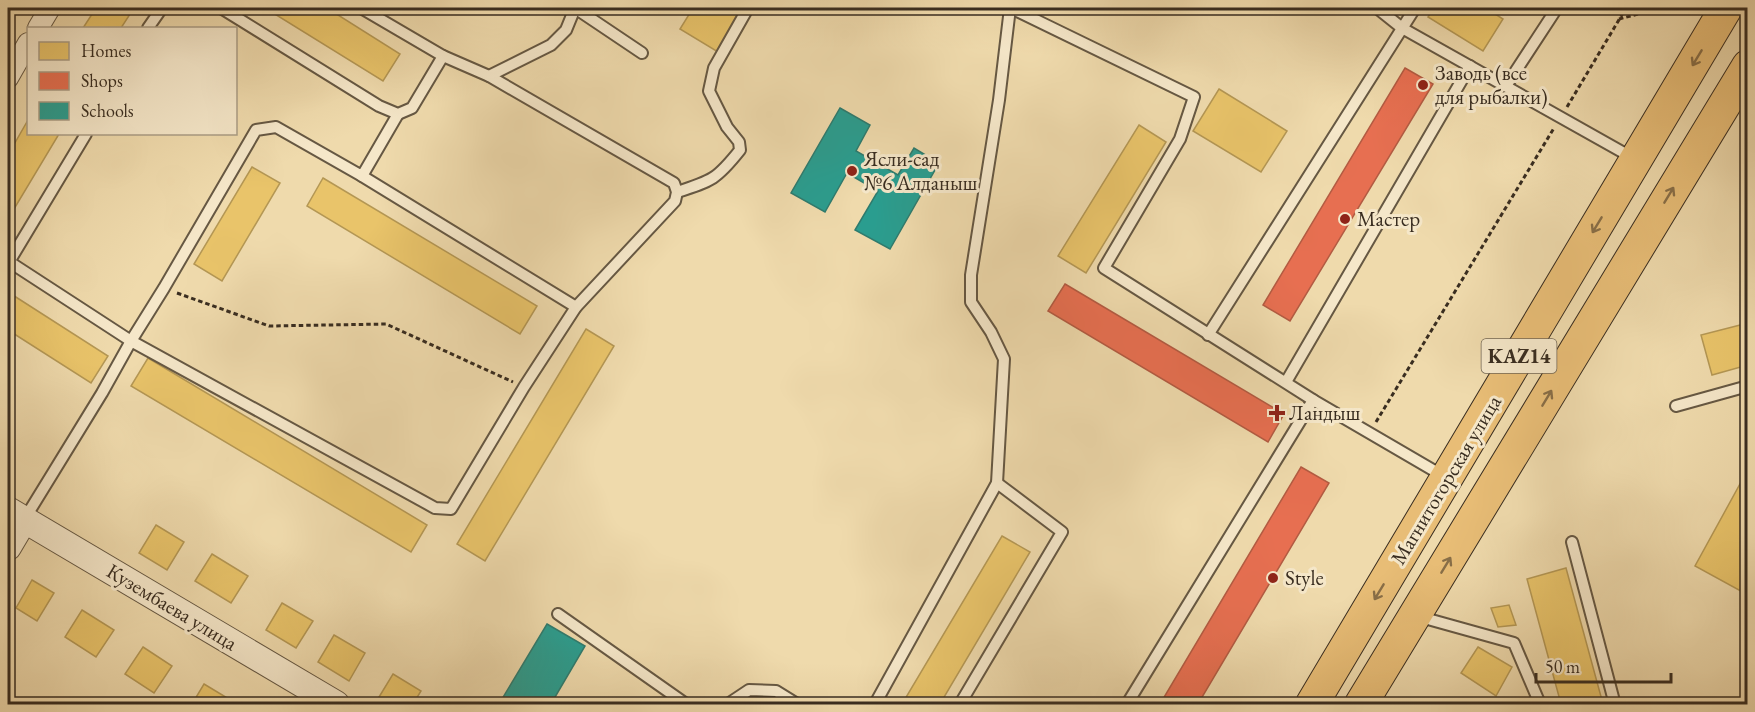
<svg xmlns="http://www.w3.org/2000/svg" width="1755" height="712" font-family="'EB Garamond',serif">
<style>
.homes{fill:#e9c46a;stroke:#b49754;stroke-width:1.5}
.shops{fill:#e76f51;stroke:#b35b42;stroke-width:1.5}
.schools{fill:#2a9d8f;stroke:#2e7b6e;stroke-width:1.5}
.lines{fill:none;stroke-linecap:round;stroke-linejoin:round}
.service-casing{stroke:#665843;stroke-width:14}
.minor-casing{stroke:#665843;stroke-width:22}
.tertiary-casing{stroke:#665843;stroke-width:28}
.primary-casing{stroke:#392d20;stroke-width:34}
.path{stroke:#392d20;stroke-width:3;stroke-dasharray:4.5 3;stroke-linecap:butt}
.service{stroke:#f5e7c9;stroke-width:10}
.minor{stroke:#f5e7c9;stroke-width:20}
.tertiary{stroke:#f5e7c9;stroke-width:26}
.primary{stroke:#e8bd76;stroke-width:32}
.oneway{stroke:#886e47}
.poi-dot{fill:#8f2418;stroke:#f5e7c9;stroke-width:2}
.labels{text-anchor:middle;stroke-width:6;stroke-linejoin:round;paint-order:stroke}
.shield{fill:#f5e7c9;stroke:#716553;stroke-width:1.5}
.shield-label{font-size:20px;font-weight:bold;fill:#392d20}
.poi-label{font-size:21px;fill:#392d20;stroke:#f5e7c9;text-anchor:start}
.street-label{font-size:21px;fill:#392d20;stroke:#f5e7c9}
</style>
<rect width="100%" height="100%" fill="#efdaac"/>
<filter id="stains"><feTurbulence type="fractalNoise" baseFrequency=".00333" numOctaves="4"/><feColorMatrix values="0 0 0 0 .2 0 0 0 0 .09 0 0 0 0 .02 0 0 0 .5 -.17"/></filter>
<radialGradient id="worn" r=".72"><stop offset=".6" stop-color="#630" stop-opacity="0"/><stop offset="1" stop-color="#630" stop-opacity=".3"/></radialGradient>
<g class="homes">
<polygon points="96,8 134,8 121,28 83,28"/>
<polygon points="265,8 327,8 400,54 383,81"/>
<polygon points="693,8 745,8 718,52 680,29"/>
<polygon points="1434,8 1495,8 1492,12 1503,19 1483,51 1428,17"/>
<polygon points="1219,89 1287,131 1261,172 1193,131"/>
<polygon points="28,120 28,134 59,134 8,219 8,155"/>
<polygon points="1139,125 1166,142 1086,273 1058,256"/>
<polygon points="252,167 280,183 222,281 194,264"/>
<polygon points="323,178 537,306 520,334 307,206"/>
<polygon points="8,292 108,356 91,383 8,330"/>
<polygon points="1748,323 1748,365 1712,375 1701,335"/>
<polygon points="586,329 614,346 485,561 457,544"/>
<polygon points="148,358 427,525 411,552 131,386"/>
<polygon points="1746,473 1748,474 1748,595 1695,566"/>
<polygon points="156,525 184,542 167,570 139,553"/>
<polygon points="1002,536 1030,552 940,704 902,704"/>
<polygon points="212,554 248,576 231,603 195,581"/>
<polygon points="1566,568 1603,704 1561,704 1527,579"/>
<polygon points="32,580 54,593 37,621 16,608"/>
<polygon points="282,603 313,621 296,648 266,630"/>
<polygon points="1509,605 1516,625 1498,627 1491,608"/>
<polygon points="82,610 114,630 96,657 65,637"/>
<polygon points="334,635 365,653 349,681 318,662"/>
<polygon points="143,647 172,666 154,693 125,674"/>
<polygon points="1478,647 1512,667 1496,696 1461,673"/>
<polygon points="393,674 421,691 413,704 381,704 376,702"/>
<polygon points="204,684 234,702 233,704 192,704"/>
</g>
<g class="shops">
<polygon points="1405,68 1433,84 1290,321 1263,305"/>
<polygon points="1065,284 1284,414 1268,442 1048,311"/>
<polygon points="1301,467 1329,483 1198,704 1160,704"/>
</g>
<g class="schools">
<polygon points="840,108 870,125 856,151 898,175 914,148 939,163 890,249 855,230 878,191 847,173 825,212 791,193"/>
<polygon points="547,624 585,646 551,704 499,704"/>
</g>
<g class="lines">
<g class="service-casing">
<g id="service">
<polyline points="221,8 379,106 398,114 412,108 443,56 361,8"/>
<polyline points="575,8 642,53"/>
<polyline points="1011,8 1194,97 1180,139 1104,268 1313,400 1127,704"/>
<polyline points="1377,8 1402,28 1633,158"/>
<polyline points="148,28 162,8"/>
<polyline points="443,56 489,76"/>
<polyline points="1506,86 1557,8"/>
<polyline points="362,176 576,307"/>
<path d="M 677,192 C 712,181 717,179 740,150 L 739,142 L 727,127 L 709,91 L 714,68 L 748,8"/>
<polyline points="8,261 131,341 435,508 451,509 524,387 576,307 675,201 677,192 674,183 489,76 551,45 566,30 575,8"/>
<polyline points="9,262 86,134"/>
<polyline points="1208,335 1415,8"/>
<polyline points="1286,382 1470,66"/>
<polyline points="1313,400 1445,477"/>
<polyline points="1676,406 1748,386"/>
<polyline points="997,483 1004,359 991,332 971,302 971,275 999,100 1010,8"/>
<polyline points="24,520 102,393 131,341 164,288 256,130 276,127 362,176 398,114"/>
<polyline points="1572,542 1614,701 1613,704"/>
<polyline points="558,614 686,704"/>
<polyline points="1417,616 1514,643 1540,704"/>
<polyline points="728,704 749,690 776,691 797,704"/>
<polyline points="875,704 997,483 1062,532 960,704"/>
</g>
</g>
<g class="minor-casing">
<g id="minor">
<polyline points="38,28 50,8"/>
<polyline points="8,78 28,43"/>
</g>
</g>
<g class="tertiary-casing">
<g id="tertiary">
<polyline points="8,510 336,704"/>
<polyline points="8,547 24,520"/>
</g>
</g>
<g class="primary-casing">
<g id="primary">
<polyline points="1312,704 1726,8"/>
<polyline points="1361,704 1748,66"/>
</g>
</g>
<g class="path">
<polyline points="1619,19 1662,8"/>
<polyline points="1567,107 1626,8"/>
<polyline points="177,293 269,326 386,324 513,382"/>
<polyline points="1376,422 1554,128"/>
</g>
<use href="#service" class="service"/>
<use href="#minor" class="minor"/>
<use href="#tertiary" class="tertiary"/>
<use href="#primary" class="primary"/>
</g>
<defs><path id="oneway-shaft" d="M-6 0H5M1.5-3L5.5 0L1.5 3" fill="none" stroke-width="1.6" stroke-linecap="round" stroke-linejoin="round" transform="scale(1.5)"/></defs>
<g class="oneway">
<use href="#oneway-shaft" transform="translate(1697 58) rotate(121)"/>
<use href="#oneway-shaft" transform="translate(1669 195) rotate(-59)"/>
<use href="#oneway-shaft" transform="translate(1597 225) rotate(121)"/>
<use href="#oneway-shaft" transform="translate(1547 398) rotate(-59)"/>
<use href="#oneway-shaft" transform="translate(1446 565) rotate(-59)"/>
<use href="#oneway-shaft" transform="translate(1379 592) rotate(121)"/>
</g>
<g class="poi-dot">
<circle cx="1423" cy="85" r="6"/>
<circle cx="852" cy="171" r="6"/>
<circle cx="1345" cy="219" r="6"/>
<path d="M1274 404h6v6h6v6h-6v6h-6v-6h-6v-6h6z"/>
<circle cx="1273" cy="578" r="6"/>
</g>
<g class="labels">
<rect class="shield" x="1481.5" y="339" width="75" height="34" rx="4.5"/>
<g class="shield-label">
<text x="1519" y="363">KAZ14</text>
</g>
<g class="poi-label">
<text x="1435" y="80">Заводь (все<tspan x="1435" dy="24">для рыбалки)</tspan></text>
<text x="864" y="166">Ясли-сад<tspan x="864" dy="24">№6 Алданыш</tspan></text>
<text x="1357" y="226">Мастер</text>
<text x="1289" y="420">Ландыш</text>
<text x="1285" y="585">Style</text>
</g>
<g class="street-label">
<text transform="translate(1446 480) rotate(-59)" y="7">Магнитогорская улица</text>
<text transform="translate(172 607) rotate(31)" y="7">Кузембаева улица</text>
</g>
</g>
<rect width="1755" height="712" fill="none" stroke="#efdaac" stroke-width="30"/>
<rect x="9" y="9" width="1737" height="694" fill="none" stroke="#392d20" stroke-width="3"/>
<rect x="15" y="15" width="1725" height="682" fill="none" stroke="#392d20" stroke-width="1.5"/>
<rect x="27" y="27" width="210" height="108" fill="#f5e7c9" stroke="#aa9d85" stroke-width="1.5"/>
<rect x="39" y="42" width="30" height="18" fill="#e9c46a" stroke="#aa9d85" stroke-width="1.5"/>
<text x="81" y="57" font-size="18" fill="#392d20">Homes</text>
<rect x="39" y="72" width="30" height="18" fill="#e76f51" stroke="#aa9d85" stroke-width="1.5"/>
<text x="81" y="87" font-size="18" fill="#392d20">Shops</text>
<rect x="39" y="102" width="30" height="18" fill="#2a9d8f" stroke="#aa9d85" stroke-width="1.5"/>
<text x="81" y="117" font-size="18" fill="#392d20">Schools</text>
<path d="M1536 673v9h135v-9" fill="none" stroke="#392d20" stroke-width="3"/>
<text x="1545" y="673" font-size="18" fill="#392d20" stroke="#f5e7c9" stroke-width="4.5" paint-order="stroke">50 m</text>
<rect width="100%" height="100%" filter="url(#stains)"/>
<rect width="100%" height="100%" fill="url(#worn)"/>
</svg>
